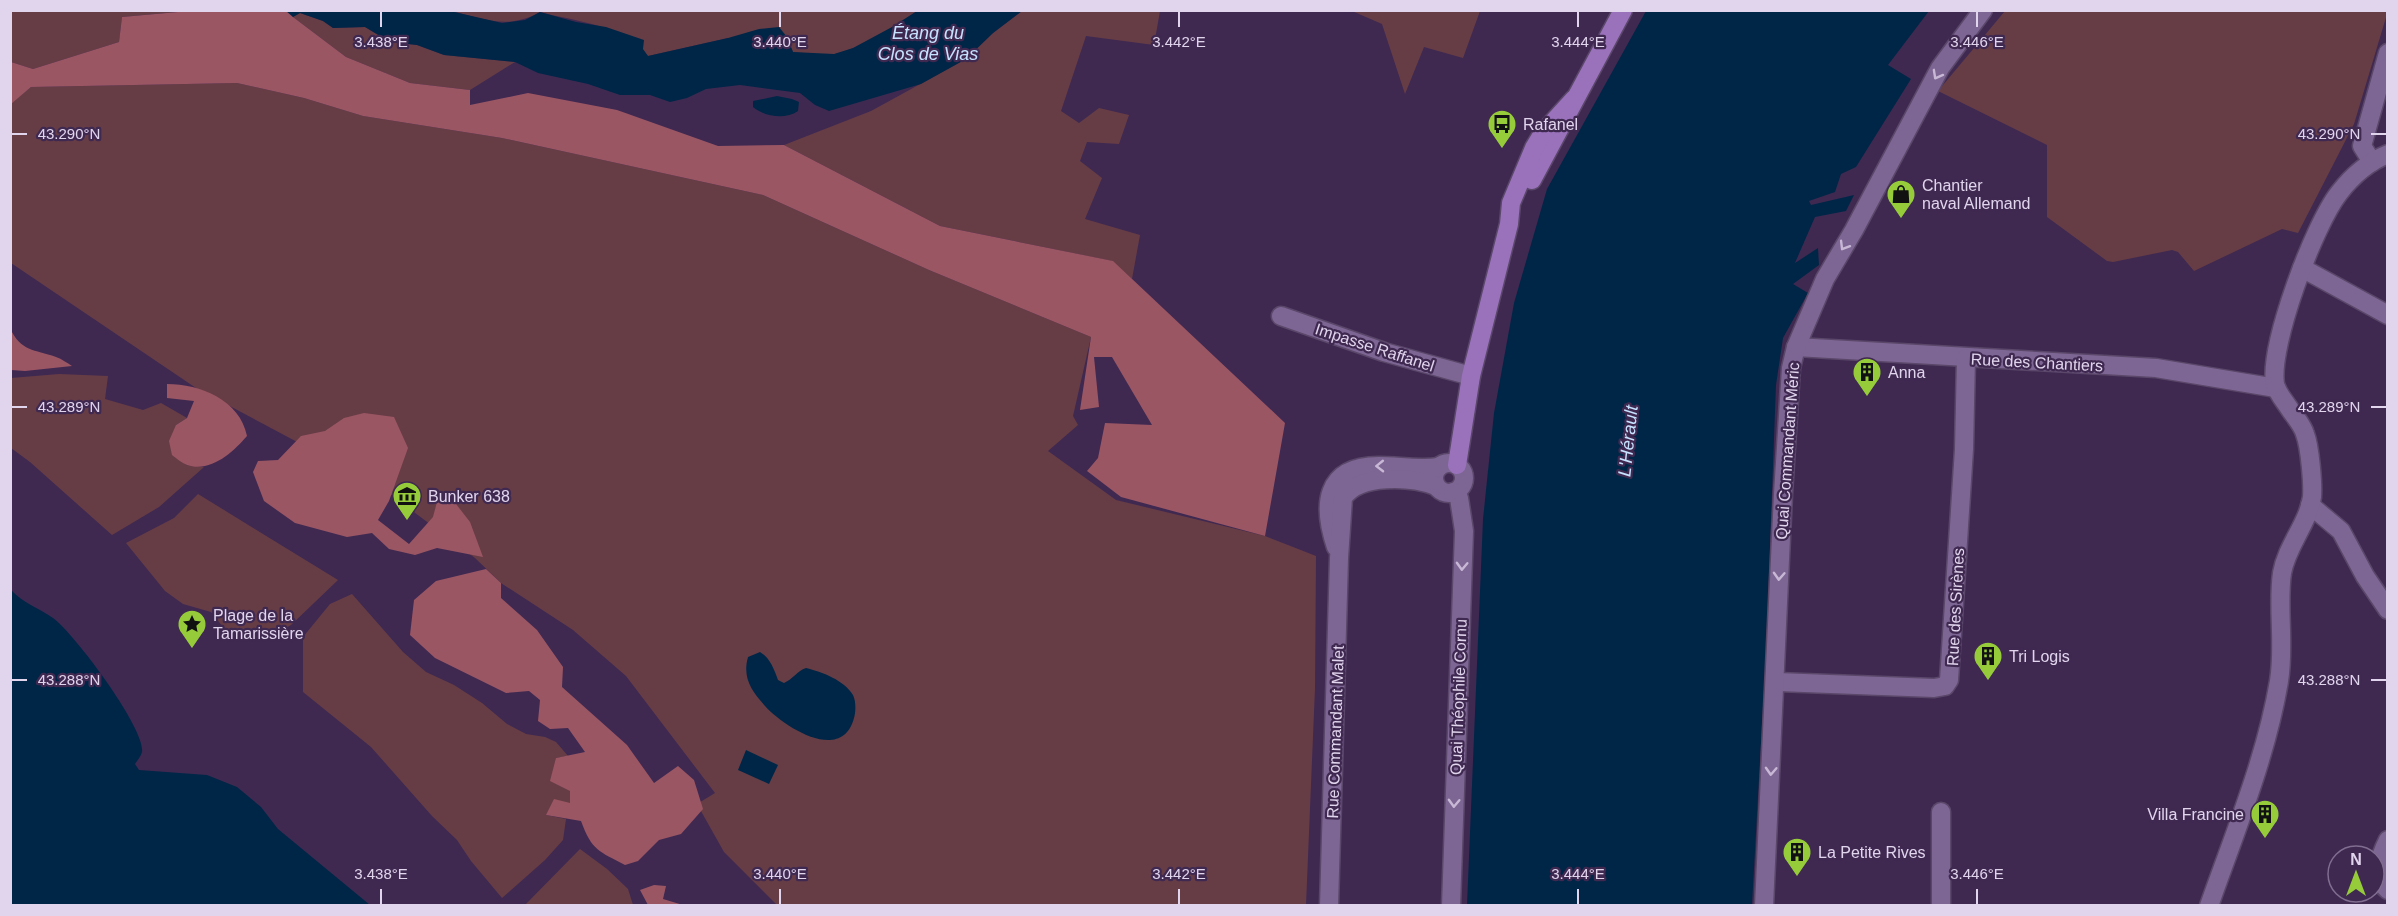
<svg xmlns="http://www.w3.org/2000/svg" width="2398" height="916" font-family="Helvetica,sans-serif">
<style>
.green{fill:#673d45}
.forest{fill:#9b5664}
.water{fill:#002647}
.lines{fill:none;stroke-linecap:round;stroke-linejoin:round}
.minor-casing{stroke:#5a4769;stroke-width:21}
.major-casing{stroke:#5a4769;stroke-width:21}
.minor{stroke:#7d6693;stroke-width:18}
.major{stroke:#9972bb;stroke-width:18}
.oneway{stroke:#c8b8d6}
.ticks{fill:none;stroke:#e1d4ed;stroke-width:2}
.labels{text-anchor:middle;stroke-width:4.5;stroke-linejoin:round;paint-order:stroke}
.poi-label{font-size:16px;fill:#e1d4ed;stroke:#3f2951;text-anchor:start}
.street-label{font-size:16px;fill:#e1d4ed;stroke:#3f2951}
.water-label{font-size:18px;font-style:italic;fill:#c6e2fe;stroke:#3f2951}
.ticks-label{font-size:15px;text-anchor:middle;fill:#e1d4ed;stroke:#3f2951;stroke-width:4.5;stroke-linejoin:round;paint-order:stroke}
</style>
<rect width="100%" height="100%" fill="#3f2951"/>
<g class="green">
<polygon points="11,11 245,11 189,11 122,17 119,42 33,69 11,62"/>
<path d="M 451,11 L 917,11 C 896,25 860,49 835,54 C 822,56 806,53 793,52 L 787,37 L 728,38 L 648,56 C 622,24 577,22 540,12 C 508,30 485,19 451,11 Z"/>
<polygon points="1022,11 1160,11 1154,45 1086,36 1061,111 1079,123 1099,108 1129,115 1119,144 1087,142 1080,161 1102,178 1085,219 1140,235 1132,279 1112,261 940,226 784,145 871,111 966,59 993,33"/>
<polygon points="1352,11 1480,11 1463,58 1424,47 1405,94 1382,24"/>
<polygon points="2005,11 2387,11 2387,14 2354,124 2298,233 2282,229 2194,271 2178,252 2172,250 2113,262 2107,261 2047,217 2047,145 1938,91"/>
<polygon points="300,13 323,21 333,28 365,27 390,42 417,45 444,55 515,62 470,90 410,83 346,57 293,17"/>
<polygon points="237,83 304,98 363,116 502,138 763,195 929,270 1091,337 1073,416 1078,425 1048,451 1116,500 1265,536 1316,556 1315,688 1306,905 777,905 724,852 697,804 715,793 626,676 573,630 501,583 475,558 378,485 196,388 11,263 10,104 31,87"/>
<polygon points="59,374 108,376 105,399 143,410 161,403 187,418 176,425 186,465 204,467 159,507 112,535 30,462 11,448 11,378"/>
<polygon points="198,494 338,580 291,625 275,634 244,637 223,627 211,612 183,604 165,591 126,543 174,518"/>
<polygon points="352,594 403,652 426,672 454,685 482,703 507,724 526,734 545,737 556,742 568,756 556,758 570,791 570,803 546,815 566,819 563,840 545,860 502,898 471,861 457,840 432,816 371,747 303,692 303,637 330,604"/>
<polygon points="580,849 607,869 628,889 633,905 525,905"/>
</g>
<g class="forest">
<polygon points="245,10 290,12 293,17 346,57 410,83 470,90 470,105 528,93 617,110 718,146 784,145 940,226 1113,261 1285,423 1265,536 1121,497 1087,471 1098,458 1105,423 1152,425 1112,357 1094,357 1099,407 1080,410 1091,337 929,270 763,195 502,138 363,116 304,98 237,83 31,87 11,104 11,62 33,69 119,42 122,17 189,11"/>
<path d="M 10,328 C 21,352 34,349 56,357 C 62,359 67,363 72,366 L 25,371 L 11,370 Z"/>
<path d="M 167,384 C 200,384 240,400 247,436 C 233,452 211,473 187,465 C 182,463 176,458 172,455 L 169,441 L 176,425 L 187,418 L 194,401 L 167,398 Z"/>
<polygon points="364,413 394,417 408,448 389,501 378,520 409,544 433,517 437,502 456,504 470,522 483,557 437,548 415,555 389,549 372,533 347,537 295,523 264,501 253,472 258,461 278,460 301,436 325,431 344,418"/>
<path d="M 486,569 L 501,583 L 501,598 L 537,630 L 563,667 L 562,687 L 627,745 L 654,783 L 678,766 L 694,780 L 703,809 L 681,834 L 659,840 L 638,861 L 625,865 C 599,851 592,851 581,821 L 546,815 L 554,799 L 570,803 L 570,791 L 550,781 L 556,758 L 585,752 L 568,728 L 550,729 L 538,721 L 540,700 L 529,691 L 506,693 L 435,658 L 410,635 L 414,600 L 436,581 Z"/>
<polygon points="654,885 666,886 663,899 683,905 648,905 640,890"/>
</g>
<g class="water">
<polygon points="286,11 450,11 502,23 525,20 540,12 576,22 606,27 644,40 643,49 648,56 728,38 759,29 779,27 787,37 793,52 834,54 853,48 892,27 917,11 1022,11 993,33 966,59 921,84 829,111 815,105 800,93 740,85 706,89 687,98 670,102 650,95 620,95 588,84 538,73 515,62 444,55 417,45 390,42 365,27 333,28 323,21 300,13 293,17"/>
<polygon points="1646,11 1929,11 1888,65 1911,79 1856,167 1841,174 1835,192 1809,201 1811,205 1854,195 1846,211 1815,217 1795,263 1818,248 1819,265 1793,284 1808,293 1783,338 1776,385 1766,652 1752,905 1467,905 1483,519 1494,413 1514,303 1547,189"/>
<path d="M 777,96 L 792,99 L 799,102 L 798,111 C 785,120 765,117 753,107 L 753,101 Z"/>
<path d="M 11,590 C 23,603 39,608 53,618 C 73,632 146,729 142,752 C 141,756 137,761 135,764 L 139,770 L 207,775 L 237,787 L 261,807 L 278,829 L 370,905 L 11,905 Z"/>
<path d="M 760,652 C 770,658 774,669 778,680 L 784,683 C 793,679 797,671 806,668 C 822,672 844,680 853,695 C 856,701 856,711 854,718 C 842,764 784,727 765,706 C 752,691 742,678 748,657 Z"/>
<polygon points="746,750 778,765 769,784 738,770"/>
</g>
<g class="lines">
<g class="minor-casing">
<g id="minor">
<polyline points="2372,162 2362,146 2388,53"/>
<polyline points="2302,268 2388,315"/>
<polyline points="1281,316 1384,352 1471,376"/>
<polyline points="1796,347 2156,368 2276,388"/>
<circle cx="1449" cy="478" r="15"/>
<polyline points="2310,505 2341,531 2365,576 2388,610"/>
<path d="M 1336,547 C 1322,506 1324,466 1379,466 C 1399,466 1419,470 1439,467"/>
<polyline points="1776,682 1934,688 1945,686 1949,680 1964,449 1966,358"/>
<path d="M 2388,840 C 2380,856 2372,877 2388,890"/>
<path d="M 1329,906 L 1339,558 L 1343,498 C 1359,473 1412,477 1436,486"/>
<polyline points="1451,906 1464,531 1459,498 1453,492"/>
<polyline points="1764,906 1783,494 1791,368 1796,347 1825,279 1854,230 1940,68 1983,10"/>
<polyline points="1941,906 1941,812"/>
<path d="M 2209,906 C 2235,832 2266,758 2279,681 C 2285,644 2277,607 2282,573 C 2287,545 2308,524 2312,497 C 2313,484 2310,447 2305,434 C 2303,426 2296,418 2291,411 C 2286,403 2277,393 2275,384 C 2269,345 2314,225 2339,193 C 2352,176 2368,162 2388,154"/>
</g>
</g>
<g class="major-casing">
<g id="major">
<polyline points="1532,180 1623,10"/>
<polyline points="1457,465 1471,376 1509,224 1511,203 1534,148 1543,133 1574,99"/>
</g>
</g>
<use href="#minor" class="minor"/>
<use href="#major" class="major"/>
</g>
<defs><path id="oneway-chevron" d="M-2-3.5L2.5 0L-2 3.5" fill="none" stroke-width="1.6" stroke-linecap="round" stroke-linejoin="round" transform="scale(1.5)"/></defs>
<g class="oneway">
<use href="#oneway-chevron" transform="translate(1937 75) rotate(119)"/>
<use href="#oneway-chevron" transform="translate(1844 246) rotate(121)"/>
<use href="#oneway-chevron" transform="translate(1380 466) rotate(179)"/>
<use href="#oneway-chevron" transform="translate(1462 566) rotate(92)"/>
<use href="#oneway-chevron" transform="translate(1779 576) rotate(93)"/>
<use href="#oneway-chevron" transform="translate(1771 771) rotate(93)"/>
<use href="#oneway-chevron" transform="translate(1454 803) rotate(92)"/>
</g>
<path class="ticks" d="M 381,12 L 381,27M 780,12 L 780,27M 1179,12 L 1179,27M 1578,12 L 1578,27M 1977,12 L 1977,27M 12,134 L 27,134M 2371,134 L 2386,134M 12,407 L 27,407M 2371,407 L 2386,407M 12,680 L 27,680M 2371,680 L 2386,680M 381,889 L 381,904M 780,889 L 780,904M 1179,889 L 1179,904M 1578,889 L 1578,904M 1977,889 L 1977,904"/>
<defs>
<g id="bus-pin" transform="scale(1.5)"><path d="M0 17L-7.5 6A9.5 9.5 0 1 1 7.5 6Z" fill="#96cc3a" stroke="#3f2951"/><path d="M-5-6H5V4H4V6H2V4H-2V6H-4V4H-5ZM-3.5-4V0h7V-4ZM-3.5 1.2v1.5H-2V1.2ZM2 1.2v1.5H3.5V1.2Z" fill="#111"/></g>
<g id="shop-pin" transform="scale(1.5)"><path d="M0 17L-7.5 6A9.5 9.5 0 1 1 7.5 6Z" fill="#96cc3a" stroke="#3f2951"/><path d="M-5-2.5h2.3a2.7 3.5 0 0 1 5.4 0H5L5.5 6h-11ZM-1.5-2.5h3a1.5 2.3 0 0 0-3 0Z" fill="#111"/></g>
<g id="building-pin" transform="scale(1.5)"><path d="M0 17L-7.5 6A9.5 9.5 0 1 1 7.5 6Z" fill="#96cc3a" stroke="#3f2951"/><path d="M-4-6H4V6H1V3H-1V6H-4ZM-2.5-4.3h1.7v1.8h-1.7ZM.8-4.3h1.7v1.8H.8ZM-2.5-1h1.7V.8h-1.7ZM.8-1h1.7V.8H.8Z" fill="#111"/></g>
<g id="museum-pin" transform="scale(1.5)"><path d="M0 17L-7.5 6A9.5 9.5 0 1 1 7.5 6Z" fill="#96cc3a" stroke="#3f2951"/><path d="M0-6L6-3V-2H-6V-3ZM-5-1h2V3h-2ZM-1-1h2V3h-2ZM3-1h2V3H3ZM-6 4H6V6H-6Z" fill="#111"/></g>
<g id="sight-pin" transform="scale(1.5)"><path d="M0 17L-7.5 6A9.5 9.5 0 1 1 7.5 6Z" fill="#96cc3a" stroke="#3f2951"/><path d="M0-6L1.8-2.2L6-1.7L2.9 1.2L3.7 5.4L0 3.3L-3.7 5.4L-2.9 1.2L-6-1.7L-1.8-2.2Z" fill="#111"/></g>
</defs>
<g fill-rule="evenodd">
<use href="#bus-pin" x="1502" y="124"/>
<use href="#shop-pin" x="1901" y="194"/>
<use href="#building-pin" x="1867" y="372"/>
<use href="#museum-pin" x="407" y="496"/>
<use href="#sight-pin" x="192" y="624"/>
<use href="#building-pin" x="1988" y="656"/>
<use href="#building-pin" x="2265" y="814"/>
<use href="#building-pin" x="1797" y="852"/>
</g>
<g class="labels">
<g class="poi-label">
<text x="1523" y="130">Rafanel</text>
<text x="1922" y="191">Chantier<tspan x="1922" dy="18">naval Allemand</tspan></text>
<text x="1888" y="378">Anna</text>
<text x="428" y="502">Bunker 638</text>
<text x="213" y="621">Plage de la<tspan x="213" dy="18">Tamarissière</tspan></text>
<text x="2009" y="662">Tri Logis</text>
<text x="2244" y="820" text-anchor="end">Villa Francine</text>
<text x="1818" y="858">La Petite Rives</text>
</g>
<g class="street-label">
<text transform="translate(1375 347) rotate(18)" y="6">Impasse Raffanel</text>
<text transform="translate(2037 362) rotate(3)" y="6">Rue des Chantiers</text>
<text transform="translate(1787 451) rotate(-86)" y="6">Quai Commandant Méric</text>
<text transform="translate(1955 607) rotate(-87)" y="6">Rue des Sirènes</text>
<text transform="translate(1458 697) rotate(-88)" y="6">Quai Théophile Cornu</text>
<text transform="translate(1335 732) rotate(-88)" y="6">Rue Commandant Malet</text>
</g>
<g class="water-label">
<text x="928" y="39">Étang du<tspan x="928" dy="21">Clos de Vias</tspan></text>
<text transform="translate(1628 441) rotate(-84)" y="6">L'Hérault</text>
</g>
</g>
<g class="ticks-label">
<text x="381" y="47">3.438°E</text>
<text x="780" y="47">3.440°E</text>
<text x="1179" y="47">3.442°E</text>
<text x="1578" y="47">3.444°E</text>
<text x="1977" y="47">3.446°E</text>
<text x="69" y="139">43.290°N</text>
<text x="2329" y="139">43.290°N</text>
<text x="69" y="412">43.289°N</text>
<text x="2329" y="412">43.289°N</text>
<text x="69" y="685">43.288°N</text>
<text x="2329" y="685">43.288°N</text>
<text x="381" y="879">3.438°E</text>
<text x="780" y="879">3.440°E</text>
<text x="1179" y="879">3.442°E</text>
<text x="1578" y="879">3.444°E</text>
<text x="1977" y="879">3.446°E</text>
</g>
<rect width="2398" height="916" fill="none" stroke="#e1d4ed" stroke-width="24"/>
<g transform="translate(2356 874)"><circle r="28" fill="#3f2951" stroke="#806d8f" stroke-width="1.5"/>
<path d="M0-4.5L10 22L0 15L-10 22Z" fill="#96cc3a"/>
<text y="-9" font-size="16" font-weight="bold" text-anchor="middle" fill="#e1d4ed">N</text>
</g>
</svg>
